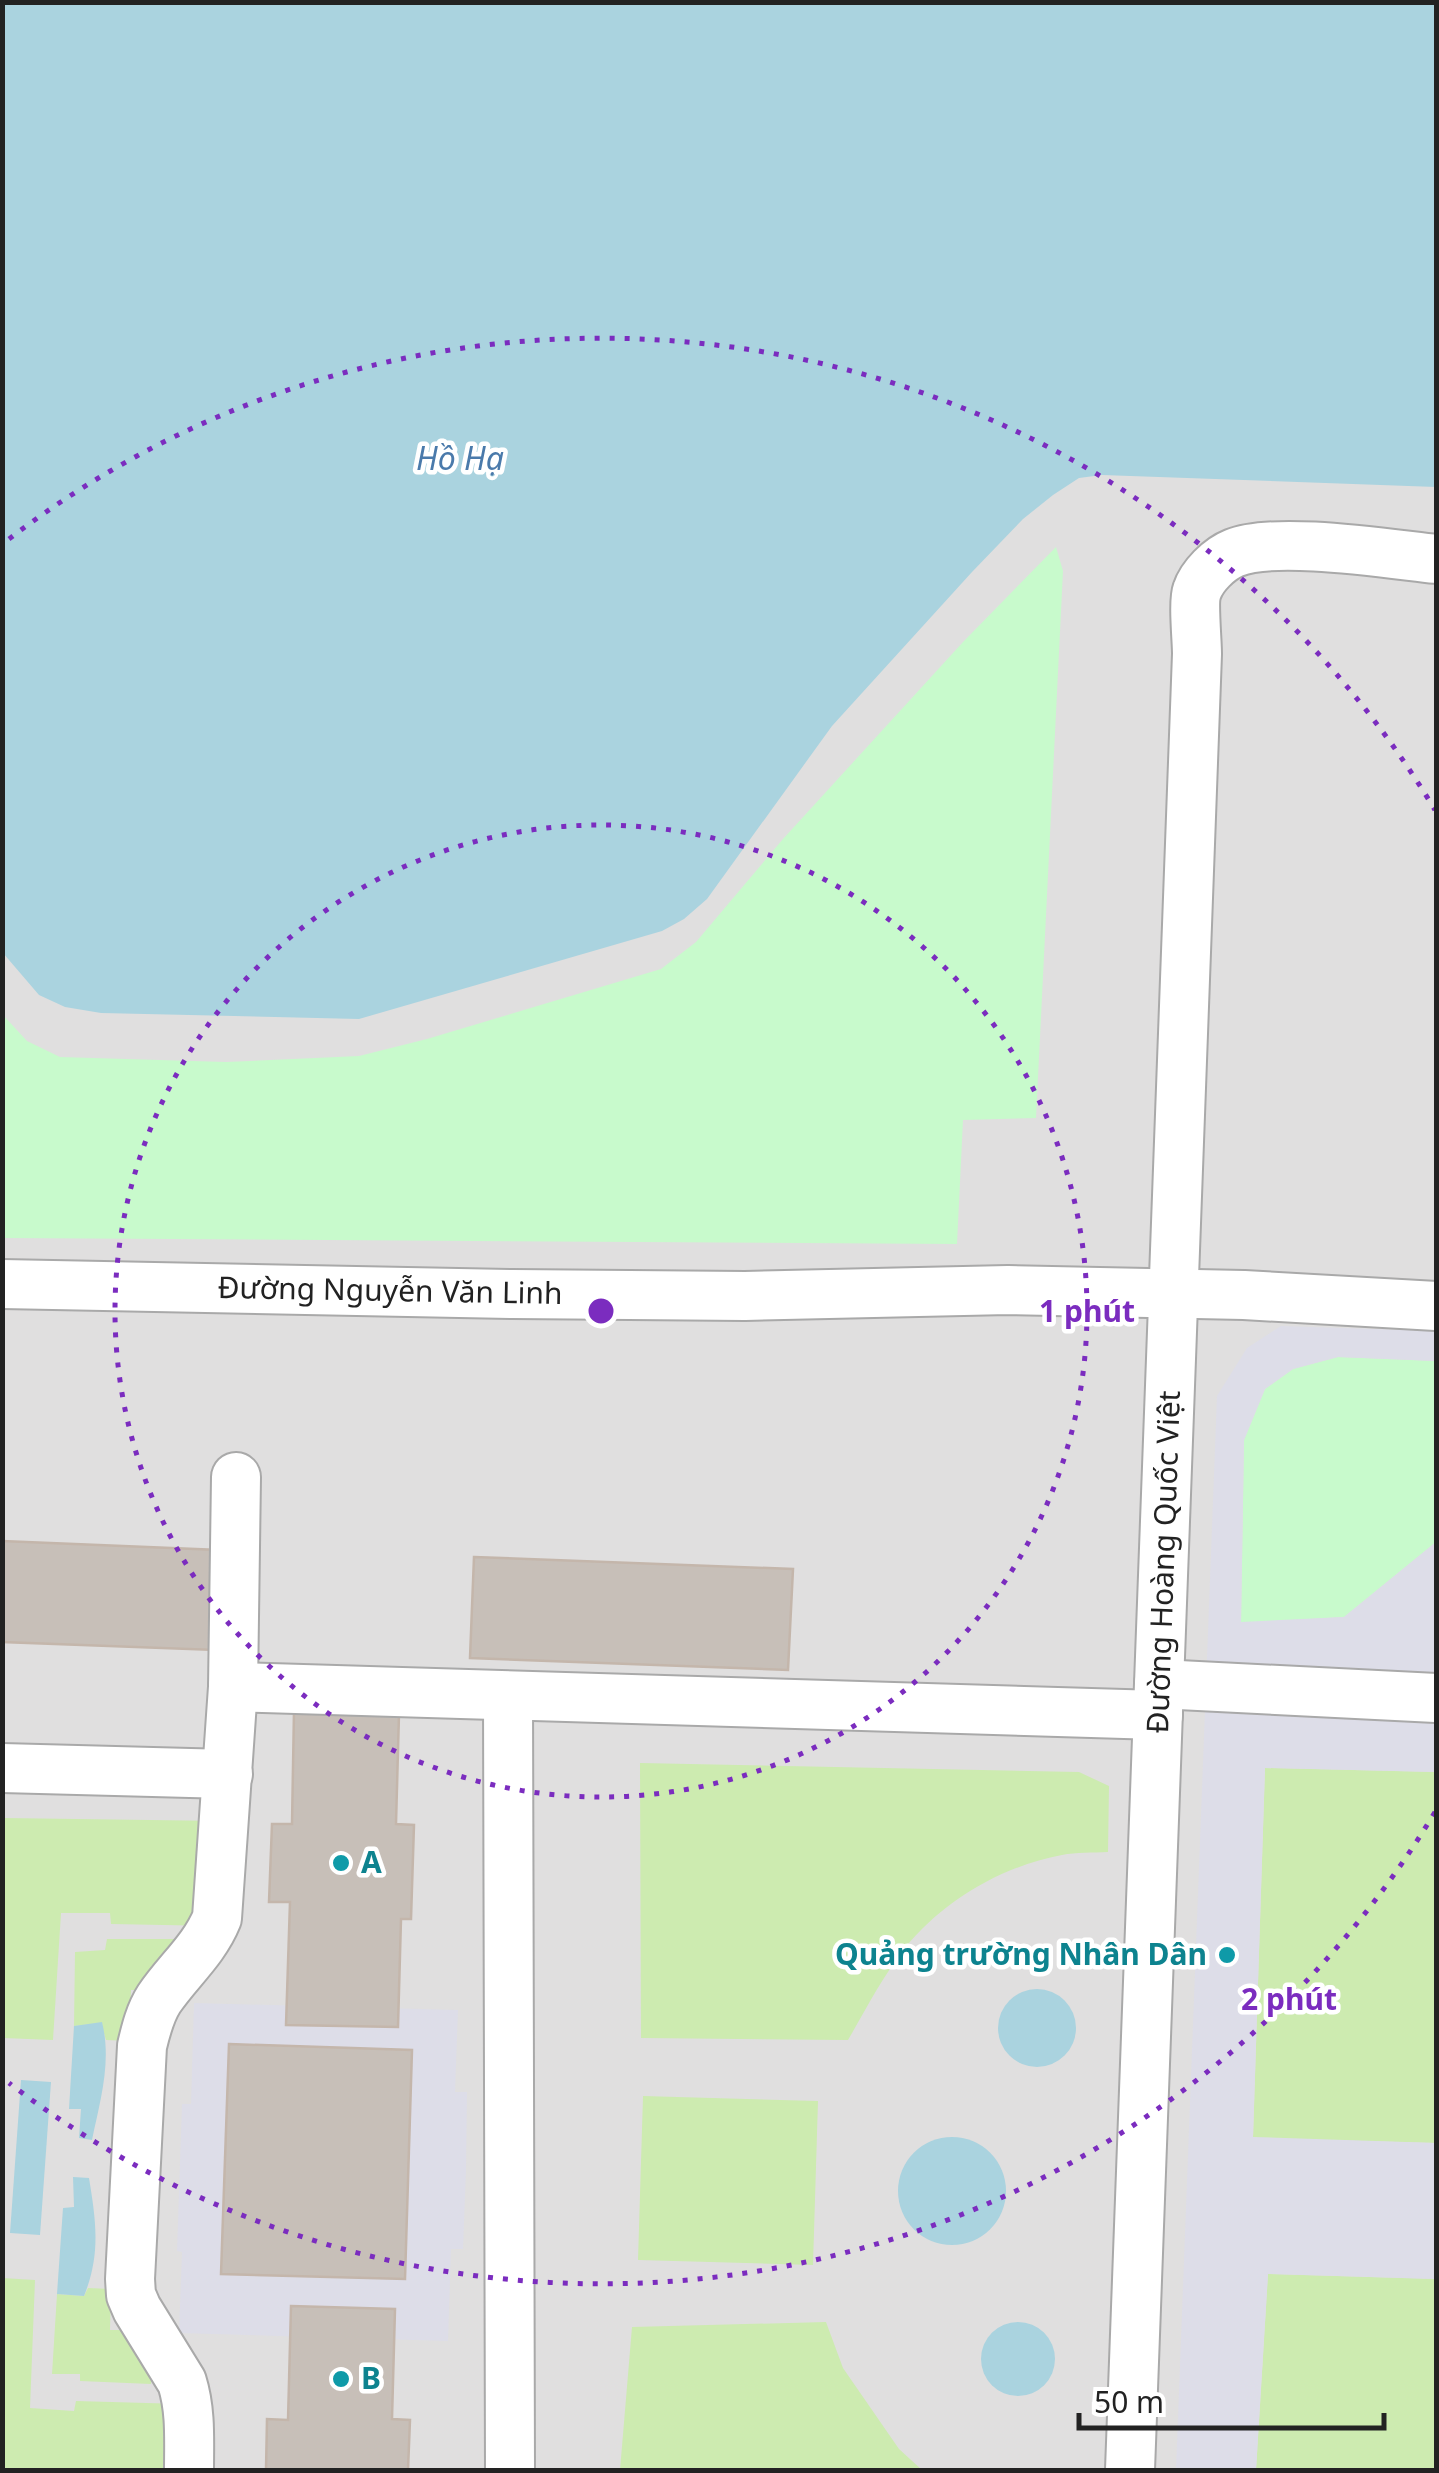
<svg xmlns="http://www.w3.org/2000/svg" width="1439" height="2473" font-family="'Noto Sans',sans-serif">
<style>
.residential{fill:#e0dfdf}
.grass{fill:#cdebb0}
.park{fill:#c8facc}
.plaza{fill:#dddde8}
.water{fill:#aad3df}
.building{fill:#c7bfb8;stroke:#c4b6ab;stroke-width:2.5}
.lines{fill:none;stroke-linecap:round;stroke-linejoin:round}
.minor-casing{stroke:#a9a9a9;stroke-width:52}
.minor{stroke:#fff;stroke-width:48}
.ring{fill:none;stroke:#7b2cbf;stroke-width:5;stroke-dasharray:5 10}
.culture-dot{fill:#0f9aa8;stroke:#fff;stroke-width:4}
.labels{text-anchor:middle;stroke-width:9;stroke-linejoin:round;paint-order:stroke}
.street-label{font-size:30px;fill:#222;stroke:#fff}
.culture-label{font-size:30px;font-weight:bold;fill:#0d838f;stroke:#fff;text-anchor:start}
.water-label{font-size:32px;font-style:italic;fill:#4a7aab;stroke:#fff}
.centre{fill:#7b2cbf;stroke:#fff;stroke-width:5}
.ring-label{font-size:30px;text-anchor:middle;font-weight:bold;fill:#7b2cbf;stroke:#fff;stroke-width:9;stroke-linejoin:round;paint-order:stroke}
</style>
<rect width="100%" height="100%" fill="#f2efe9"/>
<rect class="residential" x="3" y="3" width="1433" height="2467"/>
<g class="grass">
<path d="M 640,1763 L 1079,1772 L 1109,1786 L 1108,1852 C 1093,1853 1076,1852 1062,1855 C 1002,1866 943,1901 905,1948 C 883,1976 866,2009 848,2040 L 641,2038 Z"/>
<polygon points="1265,1768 1436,1772 1436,2143 1253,2138"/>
<polygon points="3,1818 224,1821 216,1926 111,1924 110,1913 61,1913 53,2040 3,2038"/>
<polygon points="107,1939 183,1939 182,1991 131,1990 129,2041 106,2040 101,2023 74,2026 75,1952 105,1950"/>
<polygon points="643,2096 818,2101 813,2265 638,2260"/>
<polygon points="1268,2274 1436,2279 1436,2470 1256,2470"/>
<polygon points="2,2278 35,2280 30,2408 74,2411 76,2401 182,2404 179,2470 3,2470"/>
<polygon points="88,2288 111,2289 110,2330 154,2330 151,2384 80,2381 80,2374 52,2374 57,2294 84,2296"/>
<polygon points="826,2322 843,2368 899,2449 922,2470 620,2470 632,2327"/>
</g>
<g class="park">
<polygon points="1056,547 1063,571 1036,1118 963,1120 957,1244 3,1238 3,1015 27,1041 60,1057 226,1062 359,1056 427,1039 661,969 696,942 783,839 963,642"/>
<polygon points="1338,1357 1436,1361 1436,1542 1344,1617 1241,1623 1244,1440 1265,1389 1293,1369"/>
</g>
<g class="plaza">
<polygon points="1281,1326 1436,1331 1436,1361 1338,1357 1293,1369 1265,1389 1244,1440 1241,1622 1344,1617 1436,1542 1436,1772 1265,1768 1253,2137 1436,2143 1436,2279 1268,2274 1256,2470 1176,2470 1217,1396 1247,1348"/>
<polygon points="194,2003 458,2010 455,2092 467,2092 466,2170 463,2249 451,2249 448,2341 179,2333 182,2252 177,2251 182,2104 191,2104"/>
</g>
<g class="water">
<polygon points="2,3 1436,3 1436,487 1102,475 1079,478 1053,495 1023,519 972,572 832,726 707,899 684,919 662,931 359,1019 101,1013 65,1007 39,995 3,953"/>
<circle cx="1037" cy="2028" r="39"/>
<path d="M 102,2022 C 112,2062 100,2101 92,2140 L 79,2138 L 81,2109 L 69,2109 L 74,2026 Z"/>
<polygon points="21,2080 51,2082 40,2235 10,2233"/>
<circle cx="952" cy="2191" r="54"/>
<path d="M 73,2177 L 89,2178 C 96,2221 101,2254 84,2296 L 57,2294 L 63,2208 L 74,2207 Z"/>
<circle cx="1018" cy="2359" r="37"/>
</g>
<g class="building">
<polygon points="2,1541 219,1550 215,1650 2,1642"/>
<polygon points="474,1557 793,1569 788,1670 470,1658"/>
<polygon points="294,1711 399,1714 396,1824 414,1825 411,1919 401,1919 398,2027 286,2025 290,1902 269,1902 272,1824 292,1824"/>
<polygon points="229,2044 412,2050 405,2279 221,2274"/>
<polygon points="291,2306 395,2309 392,2419 410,2420 408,2470 266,2470 267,2419 288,2420"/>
</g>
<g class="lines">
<g class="minor-casing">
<g id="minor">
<polyline points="2,1284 513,1294 745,1296 1008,1290 1244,1295 1436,1306"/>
<polyline points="1159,1684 1436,1698"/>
<polyline points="233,1687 1158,1715"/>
<polyline points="508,1696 510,2470"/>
<polyline points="2,1768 228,1774"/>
<path d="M 189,2470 C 189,2440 191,2411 182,2382 L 137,2309 L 131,2295 L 130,2279 L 142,2046 C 146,2029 150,2013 159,1999 C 178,1971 204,1950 217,1918 L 233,1687 L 236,1477"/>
<path d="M 1130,2470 L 1197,654 C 1197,640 1193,602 1197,591 C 1202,576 1219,559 1234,553 C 1275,536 1389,554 1436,559"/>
</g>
</g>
<use href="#minor" class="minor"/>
</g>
<g class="ring">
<circle cx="601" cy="1311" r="486"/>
<path d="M1435 1812A973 973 0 0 1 9 2083M9 539A973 973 0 0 1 1435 810"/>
</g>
<g class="culture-dot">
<circle cx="341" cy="1863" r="10"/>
<circle cx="1227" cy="1955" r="10"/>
<circle cx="341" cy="2379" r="10"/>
</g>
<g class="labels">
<g class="street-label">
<text transform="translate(390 1291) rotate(1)" y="10">Đường Nguyễn Văn Linh</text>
<text transform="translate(1164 1562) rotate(-88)" y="10">Đường Hoàng Quốc Việt</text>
</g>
<g class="culture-label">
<text x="361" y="1873">A</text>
<text x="1207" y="1965" text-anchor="end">Quảng trường Nhân Dân</text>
<text x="361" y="2389">B</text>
</g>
<g class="water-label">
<text x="460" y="470">Hồ Hạ</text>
</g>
</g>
<circle cx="601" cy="1311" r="15" class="centre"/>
<g class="ring-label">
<text x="1087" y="1322">1 phút</text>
<text x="1289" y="2010">2 phút</text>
</g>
<rect width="1439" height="2473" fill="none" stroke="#222222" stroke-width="10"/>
<path d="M1079 2413v15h305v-15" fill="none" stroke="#222222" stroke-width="5"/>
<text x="1094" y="2413" font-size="30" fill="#222222" stroke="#ffffff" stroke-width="8" paint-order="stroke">50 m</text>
</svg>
